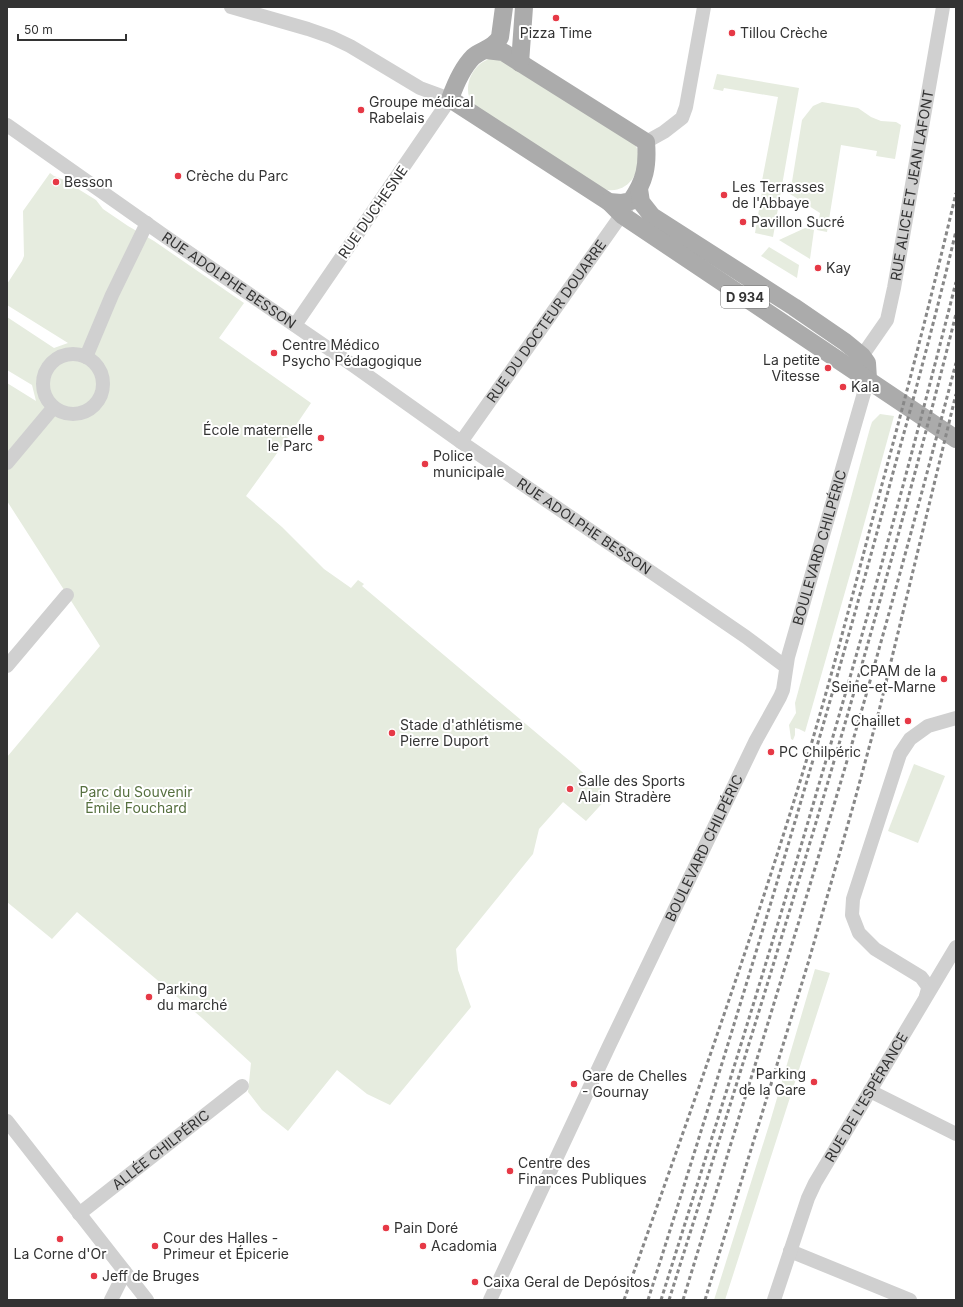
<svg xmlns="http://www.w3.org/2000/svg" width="963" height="1307" font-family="Inter,sans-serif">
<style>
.green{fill:#e6ecdf}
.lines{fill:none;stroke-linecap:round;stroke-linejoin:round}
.minor{stroke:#d0d0d0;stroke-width:14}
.major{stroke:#ababab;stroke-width:18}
.rail{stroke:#888;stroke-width:3;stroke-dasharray:4 3;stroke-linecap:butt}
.poi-dot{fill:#e63946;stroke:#fff;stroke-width:1.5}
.labels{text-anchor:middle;stroke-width:4;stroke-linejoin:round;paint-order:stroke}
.shield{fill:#fff;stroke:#707070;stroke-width:1}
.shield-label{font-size:13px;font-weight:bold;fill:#333}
.poi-label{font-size:14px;fill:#333;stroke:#fff;text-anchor:start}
.street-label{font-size:14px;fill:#333;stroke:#fff}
.park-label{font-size:14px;fill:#56703f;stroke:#fff}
</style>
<rect width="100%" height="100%" fill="#fff"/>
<g class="green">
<path d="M 493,58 L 499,59 L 634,142 C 647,164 631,197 603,189 L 474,106 C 460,89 472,62 493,58 Z"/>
<polygon points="717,74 799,88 773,237 755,233 763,186 761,186 778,97 724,88 723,91 713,89"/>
<polygon points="822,102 858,108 871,117 881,121 896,122 901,125 895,159 876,156 877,151 841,145 827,232 817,230 820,213 790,194 802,120 813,106"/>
<polygon points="50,173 54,176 62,179 96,200 103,209 128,226 154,241 244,303 219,338 311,403 275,456 246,496 282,527 324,569 351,588 358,580 364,584 362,586 571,762 609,796 586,821 563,802 539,829 533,854 456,949 458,970 471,1007 390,1105 367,1094 337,1070 288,1131 262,1110 248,1092 251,1063 202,1018 77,912 52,939 7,902 7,757 100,646 7,501 7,383 36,401 32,385 7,370 7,317 54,348 68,343 7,305 7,284 22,261 24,256 23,211"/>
<polygon points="805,228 814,230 810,259 779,240"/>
<polygon points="769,247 799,265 797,278 761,256"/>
<polygon points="880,414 894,416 855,557 805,732 799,729 795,728 795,735 793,740 791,739 789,725 796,713 795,703 870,428 872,422"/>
<polygon points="914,764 945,776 918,843 888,831"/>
<polygon points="815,969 830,973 725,1300 714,1300 770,1122"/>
</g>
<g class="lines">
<g class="minor">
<polyline points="231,7 308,29 331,37 350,46 420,88 450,99 295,325"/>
<path id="s1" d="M 7,125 L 166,237 L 354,366 L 461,442 L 746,637 L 786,667"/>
<polyline points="646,142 664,132 682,118 686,107 704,7"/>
<circle cx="73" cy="384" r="30"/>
<path id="s2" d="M 862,356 L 887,320 L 894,288 L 943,7"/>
<polyline points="86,357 112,295 147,223"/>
<path id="s3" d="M 461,442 L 627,207"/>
<polyline points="7,463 53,408"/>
<polyline points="7,666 67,595"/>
<polyline points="926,996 928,989 927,985 921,977 875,949 859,933 852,915 853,899 900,754 910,739 928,726 956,718"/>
<polyline points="870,1091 956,1134"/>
<polyline points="7,1121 147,1300"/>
<path id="s4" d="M 79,1214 L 242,1086"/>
<polyline points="790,1251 910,1300"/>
<polyline points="111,1300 125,1272"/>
<path id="s5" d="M 490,1300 L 609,1046 L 755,742 L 780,697 L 783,690 L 788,657 L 868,379"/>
<path id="s6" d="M 774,1300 L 808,1198 L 815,1183 L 956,947"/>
</g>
<g class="major">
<path d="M 486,50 L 503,52 L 646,142 C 648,166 645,181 631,201 L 621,203 L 609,202 L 450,99 C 455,85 462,68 473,57 C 481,50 495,48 500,37 L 504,7"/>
<polyline points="520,63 524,7"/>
<polyline points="639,189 641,202 652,216 794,307 845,342 862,356 867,363 868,379"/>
<polyline points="609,202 622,215 956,439"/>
</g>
<g class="rail">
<path d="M 624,1300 C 684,1130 745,960 798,788 C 825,701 848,613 871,525 C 901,415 930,304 956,193"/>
<path d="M 648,1300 C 735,1025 820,748 894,469 C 916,390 937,311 956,231"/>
<path d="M 661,1300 C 714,1131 768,961 817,791 C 867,622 913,452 956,282"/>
<path d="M 669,1300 C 772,973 873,646 956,314"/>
<path d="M 683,1300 C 734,1133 786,966 836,798 C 879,654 918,508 956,363"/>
<polyline points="705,1300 809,960 854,803 879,711 956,394"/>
</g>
</g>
<g class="poi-dot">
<circle cx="556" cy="18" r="4"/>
<circle cx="732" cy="33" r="4"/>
<circle cx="361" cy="110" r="4"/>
<circle cx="178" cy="176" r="4"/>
<circle cx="56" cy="182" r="4"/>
<circle cx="724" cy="195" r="4"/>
<circle cx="743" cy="222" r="4"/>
<circle cx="818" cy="268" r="4"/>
<circle cx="274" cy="353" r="4"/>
<circle cx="828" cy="368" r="4"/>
<circle cx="843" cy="387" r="4"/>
<circle cx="321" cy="438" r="4"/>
<circle cx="425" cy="464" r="4"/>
<circle cx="944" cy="679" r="4"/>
<circle cx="908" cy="721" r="4"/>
<circle cx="392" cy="733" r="4"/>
<circle cx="771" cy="752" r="4"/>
<circle cx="570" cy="789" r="4"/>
<circle cx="149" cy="997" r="4"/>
<circle cx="814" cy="1082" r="4"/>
<circle cx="574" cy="1084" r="4"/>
<circle cx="510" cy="1171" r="4"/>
<circle cx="386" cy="1228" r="4"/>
<circle cx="60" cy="1239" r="4"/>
<circle cx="155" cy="1246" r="4"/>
<circle cx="423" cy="1246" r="4"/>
<circle cx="94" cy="1276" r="4"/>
<circle cx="475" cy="1282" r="4"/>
</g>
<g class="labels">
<rect class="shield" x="721" y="286" width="48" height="22" rx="3"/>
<g class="shield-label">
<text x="745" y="302">D 934</text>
</g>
<g class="poi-label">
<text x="556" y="38" text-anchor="middle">Pizza Time</text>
<text x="740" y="38">Tillou Crèche</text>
<text x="369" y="107">Groupe médical<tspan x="369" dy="16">Rabelais</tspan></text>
<text x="186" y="181">Crèche du Parc</text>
<text x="64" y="187">Besson</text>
<text x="732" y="192">Les Terrasses<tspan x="732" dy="16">de l'Abbaye</tspan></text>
<text x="751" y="227">Pavillon Sucré</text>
<text x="826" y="273">Kay</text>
<text x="282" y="350">Centre Médico<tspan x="282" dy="16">Psycho Pédagogique</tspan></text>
<text x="820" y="365" text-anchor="end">La petite<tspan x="820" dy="16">Vitesse</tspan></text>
<text x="851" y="392">Kala</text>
<text x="313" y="435" text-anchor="end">École maternelle<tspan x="313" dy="16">le Parc</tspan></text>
<text x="433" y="461">Police<tspan x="433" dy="16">municipale</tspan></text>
<text x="936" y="676" text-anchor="end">CPAM de la<tspan x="936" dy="16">Seine-et-Marne</tspan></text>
<text x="900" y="726" text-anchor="end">Chaillet</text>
<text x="400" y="730">Stade d'athlétisme<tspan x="400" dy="16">Pierre Duport</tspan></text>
<text x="779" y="757">PC Chilpéric</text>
<text x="578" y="786">Salle des Sports<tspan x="578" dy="16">Alain Stradère</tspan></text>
<text x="157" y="994">Parking<tspan x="157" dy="16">du marché</tspan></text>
<text x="806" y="1079" text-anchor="end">Parking<tspan x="806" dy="16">de la Gare</tspan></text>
<text x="582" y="1081">Gare de Chelles<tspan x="582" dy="16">- Gournay</tspan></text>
<text x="518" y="1168">Centre des<tspan x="518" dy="16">Finances Publiques</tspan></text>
<text x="394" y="1233">Pain Doré</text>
<text x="163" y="1243">Cour des Halles -<tspan x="163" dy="16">Primeur et Épicerie</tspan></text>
<text x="431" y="1251">Acadomia</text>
<text x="60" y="1259" text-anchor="middle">La Corne d'Or</text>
<text x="102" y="1281">Jeff de Bruges</text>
<text x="483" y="1287">Caixa Geral de Depósitos</text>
</g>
<g class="street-label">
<text dy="5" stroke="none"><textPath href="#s2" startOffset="181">RUE ALICE ET JEAN LAFONT</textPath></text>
<text transform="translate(373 212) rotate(-55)" y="5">RUE DUCHESNE</text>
<text dy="5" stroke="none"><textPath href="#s1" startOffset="271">RUE ADOLPHE BESSON</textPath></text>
<text dy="5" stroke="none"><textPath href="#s3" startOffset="148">RUE DU DOCTEUR DOUARRE</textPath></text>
<text dy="5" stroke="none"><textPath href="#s1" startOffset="703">RUE ADOLPHE BESSON</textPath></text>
<text dy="5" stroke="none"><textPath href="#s5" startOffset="824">BOULEVARD CHILPÉRIC</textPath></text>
<text dy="5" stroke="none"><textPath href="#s5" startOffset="500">BOULEVARD CHILPÉRIC</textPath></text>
<text dy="5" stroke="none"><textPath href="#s6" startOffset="224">RUE DE L'ESPÉRANCE</textPath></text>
<text dy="5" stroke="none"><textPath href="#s4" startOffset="104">ALLÉE CHILPÉRIC</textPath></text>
</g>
<g class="park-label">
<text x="136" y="797">Parc du Souvenir<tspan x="136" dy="16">Émile Fouchard</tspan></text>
</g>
</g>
<rect width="963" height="1307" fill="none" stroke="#333333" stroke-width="16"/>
<path d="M18 34v6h108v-6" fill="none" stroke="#333333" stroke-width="2"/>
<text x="24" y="34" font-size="12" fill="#333333" stroke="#ffffff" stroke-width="3" paint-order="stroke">50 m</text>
</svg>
